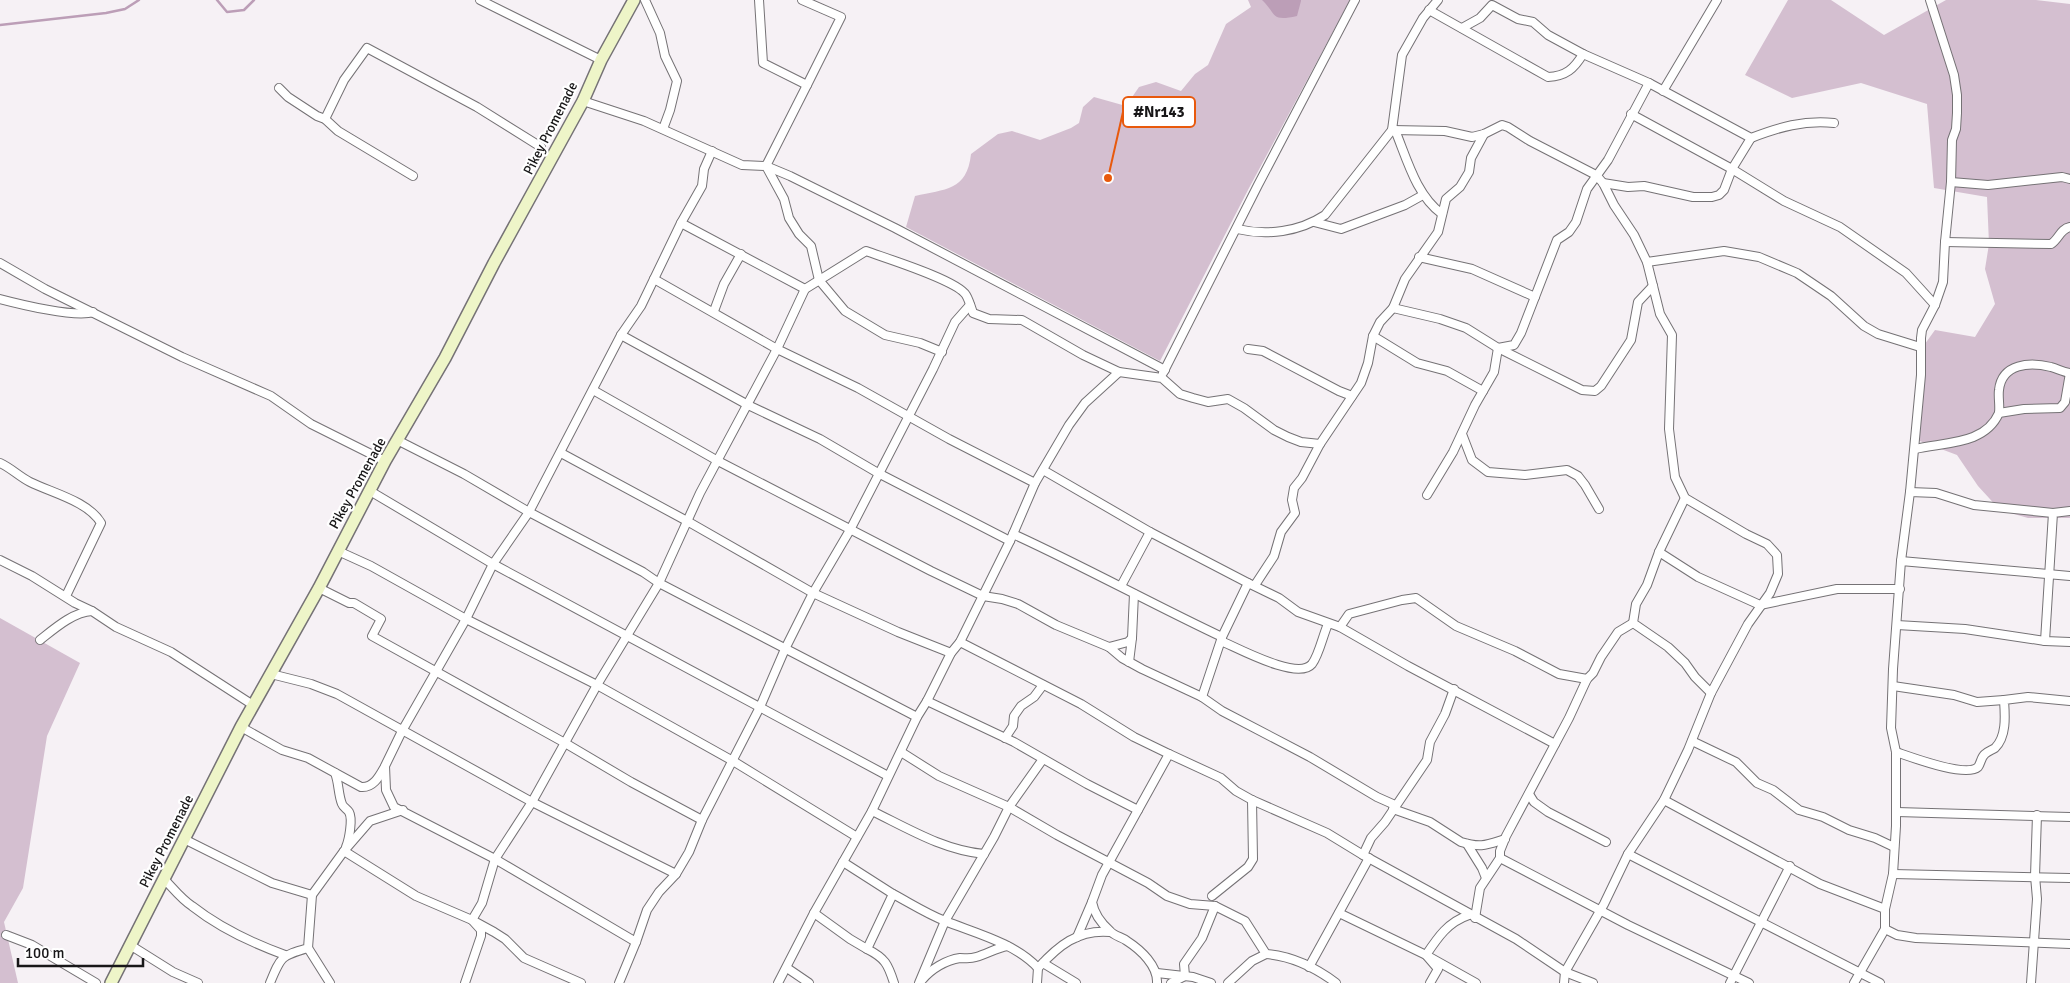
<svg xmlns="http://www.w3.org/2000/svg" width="2070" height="983" font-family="Signika,sans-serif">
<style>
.green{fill:#d4bfd0}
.water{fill:#bc9eb7}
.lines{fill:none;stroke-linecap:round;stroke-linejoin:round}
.stream{stroke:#bc9eb7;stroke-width:2.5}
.street-casing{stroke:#757275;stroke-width:10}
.secondary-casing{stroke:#757275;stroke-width:14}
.street{stroke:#fff;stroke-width:8}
.secondary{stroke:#eef5c8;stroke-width:11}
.labels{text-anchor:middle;stroke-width:4.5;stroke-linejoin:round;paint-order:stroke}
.street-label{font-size:14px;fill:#181718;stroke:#fff}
.leader{fill:none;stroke:#e8590c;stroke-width:2}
.callout-dot{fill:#e8590c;stroke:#fff;stroke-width:2}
.callout{fill:#fff;stroke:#e8590c;stroke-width:2}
.callout-label{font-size:15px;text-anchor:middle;font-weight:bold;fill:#181718}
</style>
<rect width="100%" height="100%" fill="#f6f1f5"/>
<g class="green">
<path d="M 1248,0 L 1350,0 L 1249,188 L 1160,361 L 906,227 L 915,196 C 945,189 967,191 971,154 L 998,134 L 1012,131 L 1040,140 L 1071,128 L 1079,123 L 1083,107 L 1094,97 L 1126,106 L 1139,87 L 1156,82 L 1181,91 L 1195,74 L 1208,65 L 1226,24 L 1251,7 Z"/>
<polygon points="1788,0 1831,0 1884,35 1946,0 2036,0 2070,4 2070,518 2028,518 2000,510 1978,486 1957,455 1917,440 1922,348 1935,330 1975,337 1995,304 1985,269 1989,244 1987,197 1934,188 1927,104 1861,83 1792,98 1745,75"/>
<polygon points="0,618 80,663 47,736 23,888 4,922 18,983 0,983"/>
</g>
<path class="water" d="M 1262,0 L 1301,0 L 1301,1 L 1297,16 C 1270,22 1277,14 1262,0 Z"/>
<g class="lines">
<g class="stream">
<polyline points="217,0 227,12 244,10 254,0"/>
<polyline points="0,25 106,13 125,9 139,0"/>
</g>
<g class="street-casing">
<g id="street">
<polyline points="480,0 601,60"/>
<polyline points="645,0 660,33 665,56 677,81 670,110 663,129"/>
<polyline points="759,0 763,63 807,85 766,166 784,199 789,218 799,234 811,246 819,280 845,311 885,335 920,343 942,352"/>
<polyline points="802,0 841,17 807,85"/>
<path d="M 1429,10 L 1548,77 C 1566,76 1574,69 1583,54 L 1649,83"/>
<polyline points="1462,28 1480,18 1492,5 1518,19 1533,22 1548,35 1583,54"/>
<polyline points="279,88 288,97 317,116 325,119 338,131 413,176"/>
<polyline points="1663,91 1717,0"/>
<polyline points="583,101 644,121 742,165 766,166 790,176 895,228 1165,370"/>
<polyline points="1631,114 1732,169 1751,138"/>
<polyline points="325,119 344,80 367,48 477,107 541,147"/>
<polyline points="1392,130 1445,131 1472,137 1484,134 1502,125 1508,127 1530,141 1596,175 1603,183 1614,205 1634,235 1647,262 1660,314 1672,335 1669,429 1675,477 1685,498 1746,534 1767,544 1777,555 1778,574 1770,593 1748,624 1711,693 1688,750 1664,800 1628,854 1604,904 1565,972 1564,983"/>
<path d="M 1395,130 C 1407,159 1416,195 1442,214"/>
<polyline points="1951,182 1988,185 2062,177 2070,179"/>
<polyline points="1603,183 1628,187 1644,186 1693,197 1712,197 1719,195 1724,190 1732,169 1784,201 1840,227 1906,273 1935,305"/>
<polyline points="1314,222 1341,229 1405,205 1423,195"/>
<polyline points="681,223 805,289"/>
<path d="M 1237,229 C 1267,236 1299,232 1325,215 L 1392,130 L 1402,55 L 1423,18 L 1438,0"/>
<path d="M 1945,242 L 2051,244 C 2059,239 2060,229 2070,227"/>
<polyline points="1419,257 1472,269 1535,297"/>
<polyline points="1647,262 1724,251 1759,257 1797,273 1831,296 1864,326 1878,334 1920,347"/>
<polyline points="0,263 45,289 182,357 271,396 311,424 385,461"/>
<polyline points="654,279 777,349 858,388 949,439 1035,483"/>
<path d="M 0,299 C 19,304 76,318 93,312"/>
<polyline points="1393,308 1440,319 1466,328 1498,348 1582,390 1595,391 1601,386 1631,340 1638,302 1653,286"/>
<polyline points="714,311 724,284 741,254"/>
<polyline points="621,335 748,405 820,439 878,473 1010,541"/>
<polyline points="1373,336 1417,363 1447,371 1483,391"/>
<polyline points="1248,349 1263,351 1339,391 1352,396"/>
<polyline points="1163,373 1258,185 1355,0"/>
<polyline points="593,390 718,461 931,571 983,596 1002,599 1018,604 1056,625 1109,647 1122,658 1142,669 1202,697 1222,711 1310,757 1377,797 1395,805"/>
<path d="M 1999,413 C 2000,405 1998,397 1999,390 C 2002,363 2030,362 2051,367 C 2058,369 2063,372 2070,373"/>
<polyline points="1462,434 1472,460 1488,472 1525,475 1567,470 1578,476 1585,485 1599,509"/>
<polyline points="397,440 464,474 529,512 643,572 659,583 917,717"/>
<path d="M 1915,449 C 1945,442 1985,445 1999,413 L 2024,409 L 2060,408 L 2065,402 L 2070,373"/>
<polyline points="561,453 687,521 813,593 898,632 951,653"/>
<path d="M 0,463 C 11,468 20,477 30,482 C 52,493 88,501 101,523 L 66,596"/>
<polyline points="1043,470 1150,532"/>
<polyline points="370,491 493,564 888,776"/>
<polyline points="1910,492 1921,375 1921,338 1922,330 1935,305 1943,282 1945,242 1951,182 1952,140 1956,129 1957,113 1957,95 1954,75 1930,0"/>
<path d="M 1427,495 L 1453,452 L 1475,405 L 1494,372 L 1498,348 L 1514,345 L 1521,333 L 1557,240 L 1569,232 L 1576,222 L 1587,189 L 1608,160 L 1649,83 L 1751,138 C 1779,127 1804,120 1834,123"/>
<polyline points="1685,498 1659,552 1647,585 1636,604 1633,623 1668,647 1685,663 1695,677 1711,693"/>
<path d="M 1013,534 C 1083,566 1152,604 1222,637"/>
<polyline points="338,551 371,566 466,619 597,685 733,761 857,837"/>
<polyline points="1659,552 1698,577 1760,605 1837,589 1900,589"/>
<polyline points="0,560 32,576 75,603 92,611"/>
<polyline points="1901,561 1910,492 1936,493 1974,505 2053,513"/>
<polyline points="1248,583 1279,598 1298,612 1340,627 1408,666 1555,744"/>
<polyline points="1255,585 1274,556 1281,532 1295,513 1292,500 1294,488 1302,478 1320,444"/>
<polyline points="1121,586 1150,532 1248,583 1222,637 1202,697"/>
<polyline points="319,588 349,603 354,603 381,619 372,636 565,743 631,782 702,820"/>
<polyline points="1633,623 1618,632 1601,657 1593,673 1587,679 1569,718 1506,836 1500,851 1500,858 1628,925 1749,983"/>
<polyline points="1897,625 1965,629 2045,641 2070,642"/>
<polyline points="1340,627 1349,614 1402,600 1416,598 1456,626 1515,651 1559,674 1587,679"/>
<path d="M 40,640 C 54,629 73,612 92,611 L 116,627 L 171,652 L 253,705"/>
<path d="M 1221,641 C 1238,648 1298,681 1312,664 C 1319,655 1323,635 1328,624"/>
<polyline points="2045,641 2053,513 2070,511"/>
<path d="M 960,642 L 1081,704 L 1134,737 L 1169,754 L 1102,875 L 1092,902 C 1094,913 1102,924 1110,931 C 1114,936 1122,937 1127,941 C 1141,950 1158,966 1157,983"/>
<polyline points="1109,647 1128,642 1132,638 1134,594"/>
<polyline points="1129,662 1132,638"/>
<polyline points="271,674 311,684 337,694 532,802 676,874"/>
<polyline points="1893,686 1954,695 1977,702 2004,700"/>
<polyline points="927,701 1014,742 1087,784 1138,810"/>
<path d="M 241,727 L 282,750 L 308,758 L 361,787 C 373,788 379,777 384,768"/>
<polyline points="1005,738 1013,726 1014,716 1021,706 1034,697 1043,685"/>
<polyline points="1692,741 1736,762 1757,783 1773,790 1799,810 1823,817 1849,830 1875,838 1894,847"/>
<path d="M 901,752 L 939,776 L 1009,807 L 1057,835 L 1148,883 L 1167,896 L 1190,904 L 1215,906 L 1245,921 L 1266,954 C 1291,956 1316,968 1336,983"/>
<path d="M 1896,752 C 1911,757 1966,778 1978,767 C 1981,763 1981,757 1985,754 C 1988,751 1992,750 1995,748 C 2007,736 2005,715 2004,700 L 2028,697 L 2070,701"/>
<polyline points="1169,754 1221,778 1236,791 1252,800 1327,833 1363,855 1516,939 1565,972 1593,983"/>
<path d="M 335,773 C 339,783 338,794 342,804 C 343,807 347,809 349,812 C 353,819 349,840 346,847"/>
<polyline points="1529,794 1534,802 1548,812 1606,842"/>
<polyline points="1664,800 1820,884 1885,909 1885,929 1897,935 1916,938 2070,944"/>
<path d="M 1393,809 L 1430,822 L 1461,842 C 1481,848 1486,845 1505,839"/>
<path d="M 872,811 C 909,829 943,850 984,854"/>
<polyline points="1897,812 2070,817"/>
<polyline points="184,839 272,883 312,895"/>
<polyline points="1467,844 1482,868 1486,878"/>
<polyline points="344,851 416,896 472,920 494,932 505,939 524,958 581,983"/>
<polyline points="1628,854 1880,983"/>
<polyline points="1363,855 1371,838 1385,822 1427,760 1430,742 1445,714 1454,689"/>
<path d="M 843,862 L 893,894 L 867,949 C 885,958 888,964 894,983"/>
<polyline points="1893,874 2070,878"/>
<path d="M 164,879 C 173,888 181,899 192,906 C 220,928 252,943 285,955"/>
<path d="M 893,894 C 910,903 927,914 945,921 C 975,933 1015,943 1038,968 C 1058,946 1078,929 1110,932"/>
<polyline points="1212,896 1248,867 1253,859 1252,800"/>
<polyline points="1885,909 1893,874 1896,826 1896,752 1891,728 1893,669 1901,561 2070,576"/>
<polyline points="814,913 850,939 867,949"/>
<polyline points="1339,913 1426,955 1476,983"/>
<polyline points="1475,918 1480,888 1500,858"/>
<polyline points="6,935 32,945 96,983"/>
<polyline points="1077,937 1092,902"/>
<polyline points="636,942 495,859 394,807 386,790 385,766 402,731 466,619 493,564 529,512 621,335 641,306 681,223 702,186 704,169 712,151"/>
<polyline points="130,945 173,972 198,983"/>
<polyline points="308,948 330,983"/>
<polyline points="1043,963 1076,983"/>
<polyline points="1309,967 1369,858"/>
<polyline points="787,968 809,983"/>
<polyline points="1157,973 1193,977 1211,983"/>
<path d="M 922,980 C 931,969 946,960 960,958 C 966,958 970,959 976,957 C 987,954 996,948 1007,946"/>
<path d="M 270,983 C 281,956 281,956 308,948 L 312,895 L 344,851 L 370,821 L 403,810"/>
<path d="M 465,983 L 481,936 L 481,930 L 472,920 L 482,903 L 495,859 L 532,802 L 597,685 L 659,583 L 700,493 L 777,349 L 805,289 L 866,251 C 885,258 957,280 966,295 C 969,300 971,307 973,313 L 989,319 L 1022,320 L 1083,355 L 1119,372 L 1162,378 L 1180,394 L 1193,398 L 1208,402 L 1228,399 L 1244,408 L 1274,430 L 1288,437 L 1301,442 L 1320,444 L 1361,383 L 1368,363 L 1373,336 L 1380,322 L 1393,308 L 1405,279 L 1438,232 L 1446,199 L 1460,187 L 1469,172 L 1471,158 L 1484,134"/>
<polyline points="619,983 636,942 647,910 659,892 676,874 689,852 702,820 760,707 785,649 813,593 850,530 933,369 955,322 970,305"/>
<polyline points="778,983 814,913 872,811 917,717 927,701 951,653 960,642 1010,541 1035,483 1069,425 1085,403 1119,372"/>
<polyline points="919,983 945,921 994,837 1009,807 1043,759"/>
<polyline points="1037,983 1038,968"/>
<polyline points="1171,983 1185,976 1184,964 1202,938 1215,906"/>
<polyline points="1228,983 1252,961 1266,954"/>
<path d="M 1430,983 L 1438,969 L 1426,955 C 1438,937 1448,922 1469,915"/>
<polyline points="1730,983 1790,866"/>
<polyline points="1854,983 1885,929"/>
<polyline points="2031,983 2037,899 2035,876 2037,815"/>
</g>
</g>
<g class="secondary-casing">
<polyline id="secondary" points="111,983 241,727 319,588 385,461 445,358 494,263 583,101 601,60 634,0"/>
</g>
<use href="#street" class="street"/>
<use href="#secondary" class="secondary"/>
</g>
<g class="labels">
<g class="street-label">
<text transform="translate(550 128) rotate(-63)" y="5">Pikey Promenade</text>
<text transform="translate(357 483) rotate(-61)" y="5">Pikey Promenade</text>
<text transform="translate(166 841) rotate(-63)" y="5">Pikey Promenade</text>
</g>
</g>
<path class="leader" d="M1108 178L1123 112"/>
<circle class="callout-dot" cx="1108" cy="178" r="5"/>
<rect class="callout" x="1123" y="97" width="72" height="30" rx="5"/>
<g class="callout-label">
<text x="1159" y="117">#Nr143</text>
</g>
<path d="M18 958v8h125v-8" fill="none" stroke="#181718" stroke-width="2.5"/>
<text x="25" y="958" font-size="15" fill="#181718" stroke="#ffffff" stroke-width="4" paint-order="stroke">100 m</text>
</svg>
